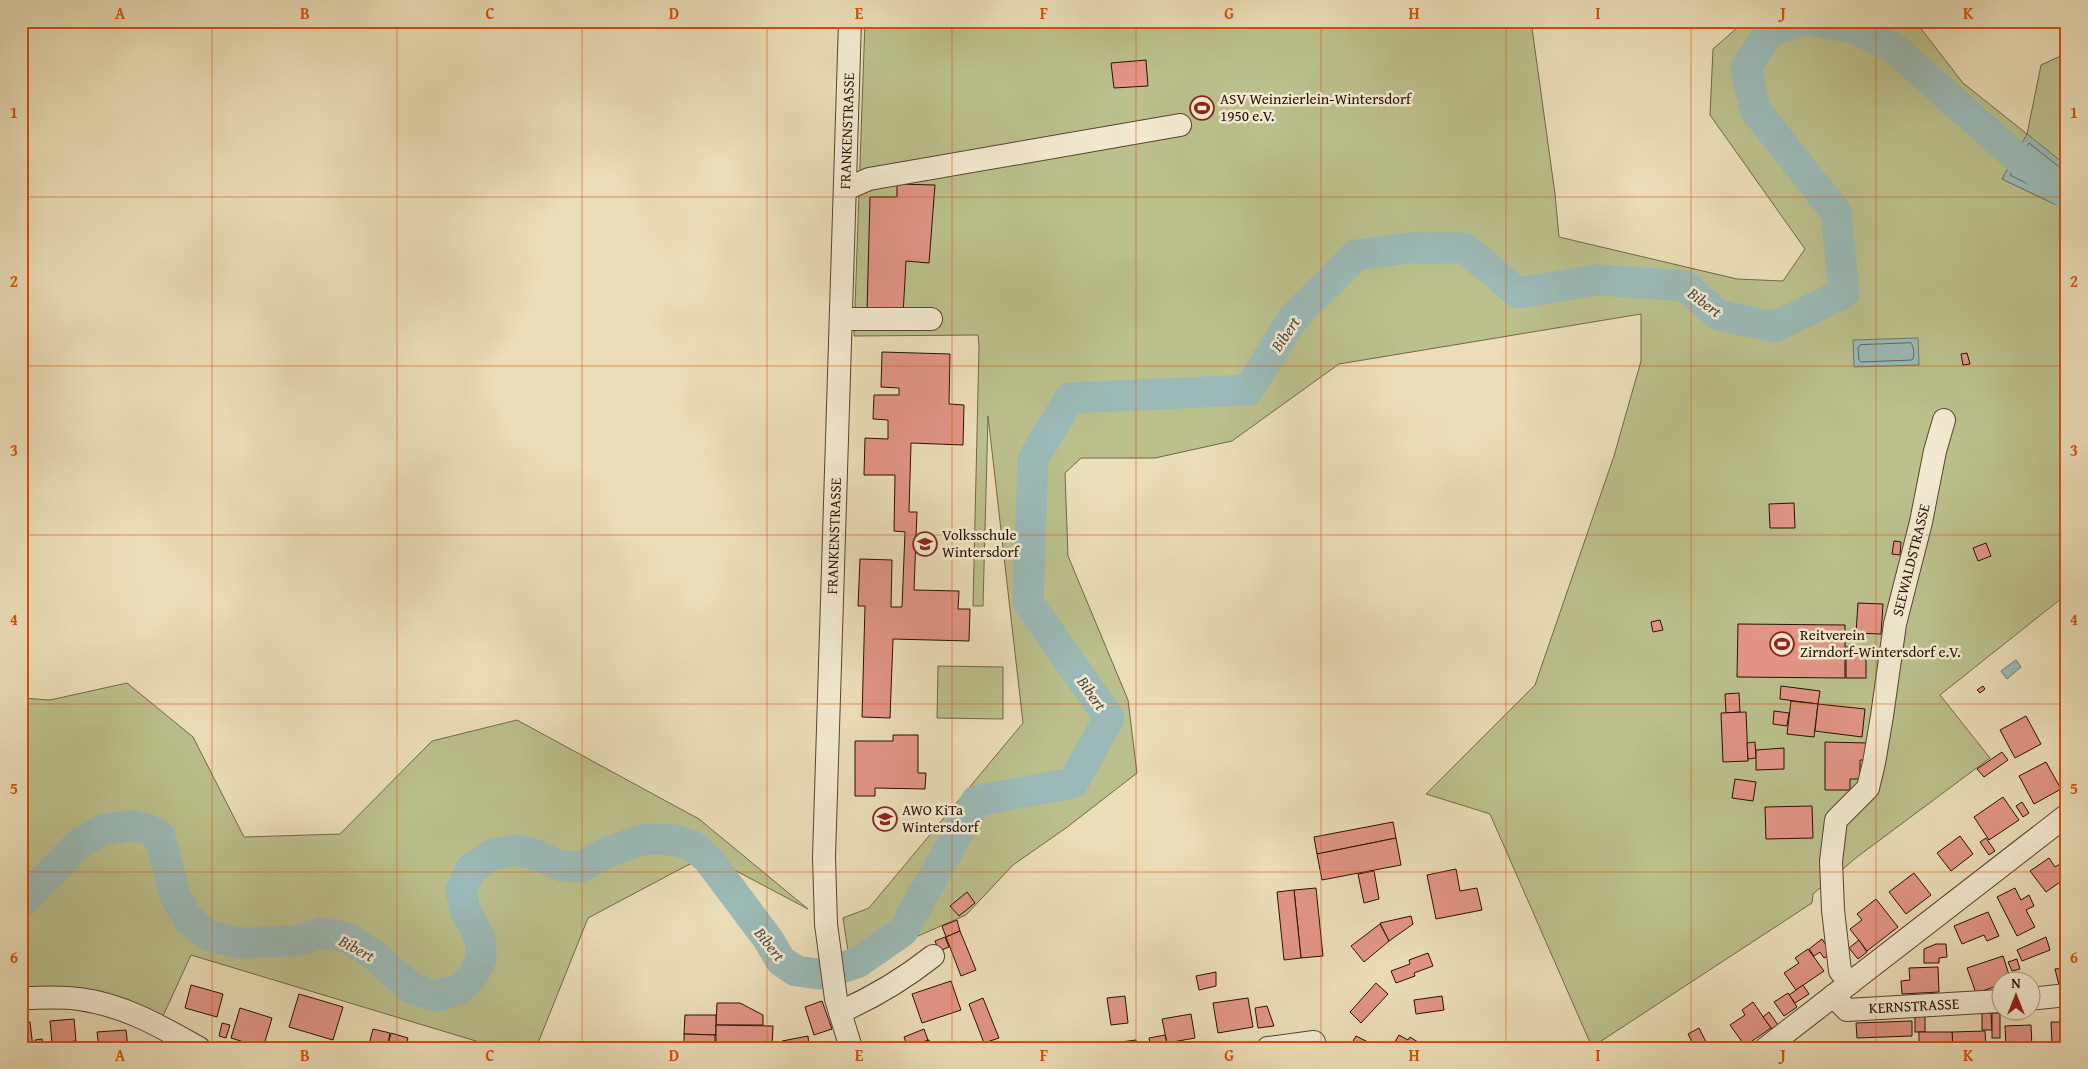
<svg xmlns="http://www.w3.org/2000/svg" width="2088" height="1069" font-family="'Gentium Book Plus',serif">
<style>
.green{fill:#bbc08c;stroke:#726846}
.water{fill:#9bbab7;stroke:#6e766e}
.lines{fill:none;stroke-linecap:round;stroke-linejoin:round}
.shore{stroke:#62645c;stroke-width:1}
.river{stroke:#9bbab7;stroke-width:31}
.building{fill:#e29586;stroke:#2a0f00}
.minor-casing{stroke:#5a422e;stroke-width:24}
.minor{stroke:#f2e9d0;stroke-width:22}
.grid{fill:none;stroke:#d5520b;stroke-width:1;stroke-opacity:0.55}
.labels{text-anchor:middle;stroke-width:5;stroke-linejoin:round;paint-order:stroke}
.poi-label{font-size:15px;fill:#2a0f00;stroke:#f2e9d0;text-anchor:start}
.street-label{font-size:15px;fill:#2a0f00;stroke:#f2e9d0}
.water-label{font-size:16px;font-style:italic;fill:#524b40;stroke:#f2e9d0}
.neatline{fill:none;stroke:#d5520b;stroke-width:2}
.grid-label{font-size:16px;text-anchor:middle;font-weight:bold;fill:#d5520b}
</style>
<rect width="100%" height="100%" fill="#ebddb7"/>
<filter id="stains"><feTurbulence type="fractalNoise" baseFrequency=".004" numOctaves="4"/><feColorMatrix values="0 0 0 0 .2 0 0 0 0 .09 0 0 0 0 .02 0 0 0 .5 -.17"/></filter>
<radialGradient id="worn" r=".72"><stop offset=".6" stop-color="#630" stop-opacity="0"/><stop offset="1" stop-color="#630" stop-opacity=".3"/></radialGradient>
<g class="green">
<polygon points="865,21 1531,21 1555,194 1559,237 1737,279 1783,281 1805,249 1710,115 1713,49 1745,21 1915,21 1963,83 2027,134 2041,65 2067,53 2067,166 2027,135 2002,179 2067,210 2067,594 1940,695 1990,758 1857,857 1813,894 1812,903 1592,1047 1490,814 1426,794 1535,685 1614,456 1641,361 1641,314 1339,364 1232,441 1155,458 1081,458 1065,473 1068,556 1128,700 1137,773 1066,828 1013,865 966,915 909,940 852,977 843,918 869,908 1023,723 988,416 983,606 973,606 979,347 978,335 854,336"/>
<polygon points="938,666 1003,667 1003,719 937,718"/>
<polygon points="127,683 193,737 244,837 340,834 432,741 517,720 699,819 808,909 708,856 686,866 588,918 536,1048 499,1048 191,955 163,1016 21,989 21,698 50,700"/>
</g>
<g class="water">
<polygon points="2027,134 2067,166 2067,210 2002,179"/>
<polygon points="1918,338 1919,365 1854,367 1853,340"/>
<polygon points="2016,660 2021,667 2007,679 2001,671"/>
</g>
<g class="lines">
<g class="shore">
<polyline points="2067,170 2062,169 2029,143 2010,175 2067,204"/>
<polyline points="2067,176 2058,174 2031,153 2018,173 2067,197"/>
<path d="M 1911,343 C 1914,346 1915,357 1912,360 L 1861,362 L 1859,360 L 1858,348 L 1860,345 Z"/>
</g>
<g class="river">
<polyline points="1814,21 1856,29 1894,48 2014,155 2067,194"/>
<polyline points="21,903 80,843 105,829 133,826 147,829 160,837 176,898 188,919 209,936 240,943 294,941 322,933 345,937 373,954 411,988 436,996 459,989 472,977 481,959 480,938 465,910 461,890 471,869 492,855 514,850 537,855 561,866 581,867 610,851 646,839 674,840 693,846 708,859 768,939 781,961 796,971 819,974 857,963 903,931 976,801 1073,783 1109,718 1028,602 1033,459 1070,398 1248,390 1294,317 1356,255 1409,248 1465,248 1518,293 1597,280 1686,286 1718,315 1774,327 1844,293 1836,212 1755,110 1746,68 1770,31 1801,21"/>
</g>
</g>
<g class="building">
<polygon points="1146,60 1148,86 1114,88 1111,63"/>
<polygon points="897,184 935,185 929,263 906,261 903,315 867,312 870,197 897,197"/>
<polygon points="882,352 950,354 949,404 964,405 963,445 911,443 909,512 917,512 914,590 959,591 958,609 970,609 969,641 893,639 890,718 862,717 865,606 858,606 860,559 892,560 891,607 902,607 905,532 894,531 895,475 864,475 865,438 888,439 888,420 873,419 874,395 899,395 899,388 881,387"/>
<polygon points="1967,353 1970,364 1963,365 1961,354"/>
<polygon points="1794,503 1795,528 1770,528 1769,504"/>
<polygon points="1894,541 1901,542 1900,555 1892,554"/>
<polygon points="1986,543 1991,556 1978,561 1973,548"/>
<polygon points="1858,603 1883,604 1881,634 1856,633"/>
<polygon points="1660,620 1663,630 1653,632 1651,622"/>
<polygon points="1738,624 1845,625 1845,678 1737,677"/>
<rect x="1846" y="647" width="20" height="31"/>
<polygon points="1781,686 1820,691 1818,704 1780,699"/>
<polygon points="1983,686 1985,689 1980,693 1977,690"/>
<polygon points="1739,693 1740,712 1726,713 1725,694"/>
<polygon points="1791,701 1818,704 1814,737 1787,734"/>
<polygon points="1818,704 1865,709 1862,737 1815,731"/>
<polygon points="1774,711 1789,713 1787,726 1773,724"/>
<polygon points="1746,712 1748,761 1723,762 1721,713"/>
<polygon points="2026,716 2041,744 2015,758 2000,730"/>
<polygon points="893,735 918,735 918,773 926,773 925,789 875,788 875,796 855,796 855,741 893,741"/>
<polygon points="2067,739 2067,756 2060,742"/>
<polygon points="1755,742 1756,758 1748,759 1747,743"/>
<polygon points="1825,742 1868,743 1868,760 1860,760 1860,779 1850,779 1850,790 1825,790"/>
<polygon points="1784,748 1784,769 1756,770 1756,750"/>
<polygon points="2002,752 2008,760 1984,777 1977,769"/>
<polygon points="2046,762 2061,789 2034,804 2019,776"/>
<polygon points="1735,779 1756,782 1753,801 1732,798"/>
<polygon points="2003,797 2019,820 1989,840 1974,817"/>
<polygon points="2022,802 2029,813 2023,817 2016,806"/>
<polygon points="1812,806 1813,838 1766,839 1765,807"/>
<polygon points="1393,822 1396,838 1317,854 1314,837"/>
<polygon points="1960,836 1973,854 1951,871 1937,853"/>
<polygon points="1396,838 1401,865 1322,880 1317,854"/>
<polygon points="1986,838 1995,851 1989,855 1980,842"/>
<polygon points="2049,858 2055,867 2060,864 2067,873 2067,877 2046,892 2030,871"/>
<polygon points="1456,869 1460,891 1477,888 1482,910 1436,919 1427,875"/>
<polygon points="1374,871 1379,899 1364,903 1358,874"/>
<polygon points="1914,873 1931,895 1906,914 1889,892"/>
<polygon points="1316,888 1323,956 1301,958 1294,890"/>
<polygon points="2015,888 2021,900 2029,895 2034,906 2026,910 2035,927 2017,936 1997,897"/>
<polygon points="1294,890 1301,958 1284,960 1277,892"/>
<polygon points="967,892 975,903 959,916 950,906"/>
<polygon points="1876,899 1898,927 1867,951 1850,929 1862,920 1857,914"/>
<polygon points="1988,912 1999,936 1987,941 1984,935 1962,944 1954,926"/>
<polygon points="1411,916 1413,924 1389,941 1380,923"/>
<polygon points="957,920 960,931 946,937 942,926"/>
<polygon points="1380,924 1389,941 1364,962 1351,946"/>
<polygon points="960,931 976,970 961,976 946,937"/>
<polygon points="945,937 949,947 939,951 935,941"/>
<polygon points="2046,937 2050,950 2022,961 2017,950"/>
<polygon points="1822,939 1832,954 1824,958 1820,952 1814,956 1809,949"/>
<polygon points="1859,940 1867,952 1858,959 1849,948"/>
<polygon points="1936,944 1946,944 1947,957 1939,958 1939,963 1924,963 1924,949"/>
<polygon points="1808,949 1824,971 1796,990 1784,973 1799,963 1795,958"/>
<polygon points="1428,953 1433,966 1414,973 1415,976 1396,983 1391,971 1410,964 1409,960"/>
<polygon points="2003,956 2011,981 2000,982 2000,985 1976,993 1967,968"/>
<polygon points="2017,959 2020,969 2012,971 2008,962"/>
<polygon points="1938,967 1939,992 1902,994 1901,981 1910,980 1909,968"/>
<polygon points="2067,968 2067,984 2059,985 2055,969"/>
<polygon points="1216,972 1216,986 1199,990 1196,976"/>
<polygon points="951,981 961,1010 922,1023 912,994"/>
<polygon points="1376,983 1388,994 1361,1023 1350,1012"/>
<polygon points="191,985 223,994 217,1017 185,1008"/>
<polygon points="1803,985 1809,994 1795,1003 1789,995"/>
<polygon points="1788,993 1797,1007 1784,1016 1774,1002"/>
<polygon points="299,994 343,1007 333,1040 289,1027"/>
<polygon points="1125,996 1128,1023 1111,1025 1107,998"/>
<polygon points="1442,996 1444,1010 1416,1014 1414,1000"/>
<polygon points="983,998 999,1038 984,1043 969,1004"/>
<polygon points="1248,998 1253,1027 1218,1033 1213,1003"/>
<polygon points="822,1001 832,1029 814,1035 805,1007"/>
<polygon points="1753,1002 1771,1028 1745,1046 1730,1025 1745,1015 1742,1010"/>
<polygon points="717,1003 740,1003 763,1015 763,1025 716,1025"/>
<polygon points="1267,1006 1274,1026 1258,1028 1255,1008"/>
<polygon points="240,1008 272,1018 263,1048 231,1038"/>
<polygon points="1769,1012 1778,1025 1772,1029 1763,1017"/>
<polygon points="1982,1013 1991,1013 1992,1030 1982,1030"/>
<rect x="1992" y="1013" width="8" height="25"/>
<polygon points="1191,1014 1195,1038 1167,1043 1162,1019"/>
<rect x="1915" y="1014" width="10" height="18"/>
<polygon points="685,1015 716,1015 716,1035 684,1034"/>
<polygon points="74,1019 76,1041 52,1043 50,1021"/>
<polygon points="1912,1021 1912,1036 1857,1038 1856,1023"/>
<polygon points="30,1022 33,1048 21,1048 21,1023"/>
<polygon points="2051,1022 2067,1022 2067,1048 2055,1048 2055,1043 2052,1043"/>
<polygon points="222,1023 230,1025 226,1038 219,1036"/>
<polygon points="716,1025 773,1026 772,1048 716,1047"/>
<polygon points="2031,1025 2032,1048 2006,1048 2005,1026"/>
<polygon points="1699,1028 1709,1048 1695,1048 1688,1034"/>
<polygon points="373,1029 390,1033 387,1048 368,1048"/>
<polygon points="924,1029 928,1040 908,1048 904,1037"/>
<polygon points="126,1030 128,1048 99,1048 97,1032"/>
<polygon points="1985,1031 1986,1048 1953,1048 1952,1032"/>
<polygon points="1919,1032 1952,1032 1953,1048 1919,1048"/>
<polygon points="391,1033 408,1038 405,1048 387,1048"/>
<polygon points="684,1034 715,1035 715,1048 684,1048"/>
<polygon points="1165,1035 1168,1048 1151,1048 1149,1038"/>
<polygon points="1399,1035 1408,1040 1410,1037 1421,1044 1421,1048 1386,1048 1387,1045 1393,1045"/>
<polygon points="808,1036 809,1048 784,1048 782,1041"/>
<polygon points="1356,1036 1368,1042 1365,1048 1349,1048"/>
<polygon points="42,1039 43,1048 36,1048 35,1040"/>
<polygon points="929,1040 932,1048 909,1048"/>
<polygon points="1136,1040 1137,1048 1105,1048 1105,1044"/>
<polygon points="98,1042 99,1048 90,1048 89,1043"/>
<polygon points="89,1043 90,1048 78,1048 78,1044"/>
<polygon points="269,1043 276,1045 275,1048 267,1048"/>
<polygon points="1105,1044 1105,1048 1079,1048 1079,1047"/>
</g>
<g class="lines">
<g class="minor-casing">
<g id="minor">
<polyline points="850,21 824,857 826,924 836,999 851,1048"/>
<polyline points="846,189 869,179 1180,125"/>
<polyline points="841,319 931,319"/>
<polyline points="1850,983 1840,971 1833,910 1831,861 1836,820 1868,788 1874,763 1882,716 1895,624 1921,522 1935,451 1944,420"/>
<polyline points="1833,996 1847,1010 2000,1001"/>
<path d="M 21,998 C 40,998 60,996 79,999 C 124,1005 160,1026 199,1048"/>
<polyline points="2030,999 2067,995"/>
<path d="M 840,1012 C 874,997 904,979 933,956"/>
<polyline points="1268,1048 1314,1042 1314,1048"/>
<polyline points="1766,1048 2067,815"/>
</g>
</g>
<use href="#minor" class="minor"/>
</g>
<path class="grid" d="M 212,21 L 212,1048M 397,21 L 397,1048M 582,21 L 582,1048M 767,21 L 767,1048M 952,21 L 952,1048M 1136,21 L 1136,1048M 1321,21 L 1321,1048M 1506,21 L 1506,1048M 1691,21 L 1691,1048M 1876,21 L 1876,1048M 21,197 L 2067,197M 21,366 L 2067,366M 21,535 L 2067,535M 21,704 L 2067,704M 21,872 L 2067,872"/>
<defs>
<g id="stadium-ring" transform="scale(1.25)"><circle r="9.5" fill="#f2e9d0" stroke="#8f2418" stroke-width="1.5"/><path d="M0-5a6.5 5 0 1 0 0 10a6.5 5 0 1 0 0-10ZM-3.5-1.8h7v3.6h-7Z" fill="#8f2418"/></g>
<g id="school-ring" transform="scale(1.25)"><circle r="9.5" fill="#f2e9d0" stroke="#8f2418" stroke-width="1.5"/><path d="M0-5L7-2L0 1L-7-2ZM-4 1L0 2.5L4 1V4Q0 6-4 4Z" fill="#8f2418"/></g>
</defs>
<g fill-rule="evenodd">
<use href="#stadium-ring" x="1202" y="108"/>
<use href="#school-ring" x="925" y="544"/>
<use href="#stadium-ring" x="1782" y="644"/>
<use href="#school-ring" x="885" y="819"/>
</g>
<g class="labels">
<g class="poi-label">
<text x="1220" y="104">ASV Weinzierlein-Wintersdorf<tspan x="1220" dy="17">1950 e.V.</tspan></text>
<text x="942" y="540">Volksschule<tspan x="942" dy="17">Wintersdorf</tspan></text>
<text x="1800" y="640">Reitverein<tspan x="1800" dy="17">Zirndorf-Wintersdorf e.V.</tspan></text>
<text x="902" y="815">AWO KiTa<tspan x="902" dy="17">Wintersdorf</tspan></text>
</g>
<g class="street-label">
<text transform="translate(847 131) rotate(-88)" y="5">FRANKENSTRASSE</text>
<text transform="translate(834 536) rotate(-88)" y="5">FRANKENSTRASSE</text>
<text transform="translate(1911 560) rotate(-76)" y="5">SEEWALDSTRASSE</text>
<text transform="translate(1914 1006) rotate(-3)" y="5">KERNSTRASSE</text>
</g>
<g class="water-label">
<text transform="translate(1705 302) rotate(37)" y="6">Bibert</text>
<text transform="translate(1285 334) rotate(-56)" y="6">Bibert</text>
<text transform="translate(1092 693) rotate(55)" y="6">Bibert</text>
<text transform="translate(770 944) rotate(52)" y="6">Bibert</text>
<text transform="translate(357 948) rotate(29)" y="6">Bibert</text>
</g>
</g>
<rect width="2088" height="1069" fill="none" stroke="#ebddb7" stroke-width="55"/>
<g transform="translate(2016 996)"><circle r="24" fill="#f2e9d0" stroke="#a2927d"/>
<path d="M0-4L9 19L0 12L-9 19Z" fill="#8f2418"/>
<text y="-8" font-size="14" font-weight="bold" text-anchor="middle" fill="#2a0f00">N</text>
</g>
<rect x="28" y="28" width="2032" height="1014" class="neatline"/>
<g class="grid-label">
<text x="120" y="19">A</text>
<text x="305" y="19">B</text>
<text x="490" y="19">C</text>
<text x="674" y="19">D</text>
<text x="859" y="19">E</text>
<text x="1044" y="19">F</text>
<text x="1229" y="19">G</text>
<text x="1414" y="19">H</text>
<text x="1598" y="19">I</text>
<text x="1783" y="19">J</text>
<text x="1968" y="19">K</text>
<text x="14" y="118">1</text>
<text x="2074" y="118">1</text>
<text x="14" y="287">2</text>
<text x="2074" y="287">2</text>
<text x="14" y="456">3</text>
<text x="2074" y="456">3</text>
<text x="14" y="625">4</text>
<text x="2074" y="625">4</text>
<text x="14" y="794">5</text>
<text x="2074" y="794">5</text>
<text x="14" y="963">6</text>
<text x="2074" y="963">6</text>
<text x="120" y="1061">A</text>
<text x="305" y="1061">B</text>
<text x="490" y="1061">C</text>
<text x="674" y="1061">D</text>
<text x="859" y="1061">E</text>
<text x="1044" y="1061">F</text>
<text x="1229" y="1061">G</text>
<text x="1414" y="1061">H</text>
<text x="1598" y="1061">I</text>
<text x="1783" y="1061">J</text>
<text x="1968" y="1061">K</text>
</g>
<rect width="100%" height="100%" filter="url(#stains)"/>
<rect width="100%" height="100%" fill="url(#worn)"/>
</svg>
